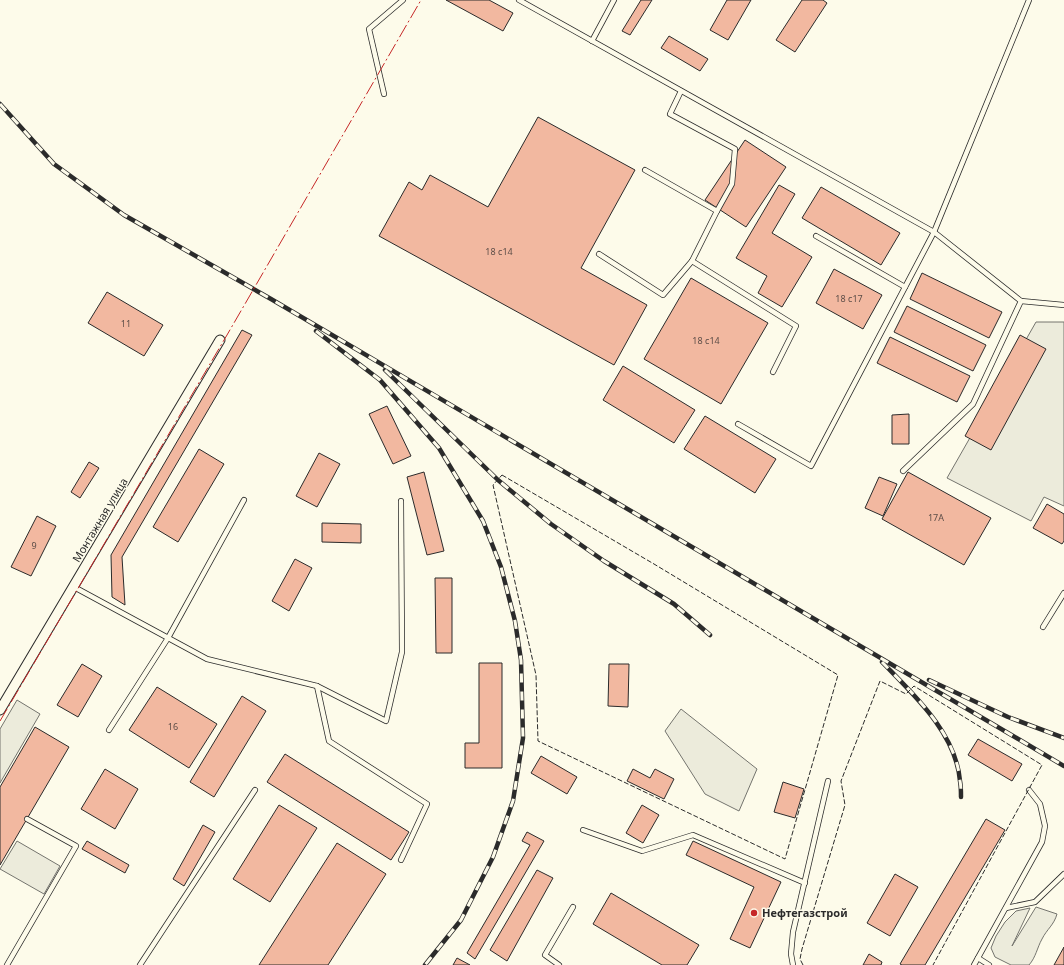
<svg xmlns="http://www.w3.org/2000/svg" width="1064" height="965" font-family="'Noto Sans',sans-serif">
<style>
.green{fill:#ecebdb;stroke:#74746e}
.building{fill:#f2b8a0;stroke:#2b2b2b}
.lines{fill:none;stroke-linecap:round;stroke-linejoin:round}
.service-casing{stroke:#2b2b2b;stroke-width:6}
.minor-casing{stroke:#2b2b2b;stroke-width:11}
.service{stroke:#fdfbea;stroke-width:4.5}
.minor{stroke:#fdfbea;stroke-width:9}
.rail-casing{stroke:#2b2b2b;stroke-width:4.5}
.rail{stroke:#fdfbea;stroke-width:3;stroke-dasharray:9;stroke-linecap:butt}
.fence{stroke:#2b2b2b;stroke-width:1;stroke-dasharray:5 2;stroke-linecap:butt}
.power{stroke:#c62828;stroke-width:1;stroke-dasharray:14 3 2 3;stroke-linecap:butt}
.poi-dot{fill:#c62828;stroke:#fdfbea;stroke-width:1.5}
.labels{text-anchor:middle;stroke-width:3;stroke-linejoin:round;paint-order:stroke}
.number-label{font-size:9px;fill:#5d4e48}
.street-label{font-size:11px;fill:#2b2b2b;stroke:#fdfbea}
.poi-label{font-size:11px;font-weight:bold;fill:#2b2b2b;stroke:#fdfbea;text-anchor:start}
</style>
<rect width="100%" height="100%" fill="#fdfbea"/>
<g class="green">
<polygon points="1036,322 1064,322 1064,506 1044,497 1031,521 947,478"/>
<polygon points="17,700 40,714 0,783 0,729"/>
<polygon points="681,709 757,769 739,811 705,794 665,731"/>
<polygon points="17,841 60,866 44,894 0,869"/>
<path d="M 1036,907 L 1057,914 C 1054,925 1047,929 1042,939 C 1037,948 1036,957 1029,965 L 1011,965 L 995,957 L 991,948 L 996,936 L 1005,922 L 1016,911 L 1030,908 L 1012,946 Z"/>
</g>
<g class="building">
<polygon points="446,0 489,0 513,13 503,31"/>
<polygon points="641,0 652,0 630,35 622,31"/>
<polygon points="727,0 751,0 728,40 710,30"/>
<polygon points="802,0 823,0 827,3 795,52 776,40"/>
<polygon points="669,36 708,59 700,71 661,48"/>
<polygon points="538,117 635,170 581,268 647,305 614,365 379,236 409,182 422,190 430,175 488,207"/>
<polygon points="745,140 786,167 746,227 705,200"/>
<polygon points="779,185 795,194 772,233 812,257 782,307 758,293 767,276 736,258"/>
<polygon points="821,187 900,233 881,265 802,218"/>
<polygon points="834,269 882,295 863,329 816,303"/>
<polygon points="922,273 1002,312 989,338 910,299"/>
<polygon points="691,278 768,323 721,404 644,359"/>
<polygon points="107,292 163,325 144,356 88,323"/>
<polygon points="907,306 986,345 973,371 894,332"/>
<polygon points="242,330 252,335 122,557 125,605 112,597 111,555"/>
<polygon points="1020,335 1046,349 991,450 965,436"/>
<polygon points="890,337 970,376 957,402 877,363"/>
<polygon points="623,366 695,410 674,443 603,400"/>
<polygon points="387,406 411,456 393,464 369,414"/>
<polygon points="909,414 909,444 892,444 892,415"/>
<polygon points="705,416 776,459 755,493 684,449"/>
<polygon points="199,449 224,464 178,542 153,527"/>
<polygon points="319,453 340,464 317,507 296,496"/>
<polygon points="89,462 99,468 80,498 71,492"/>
<polygon points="424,472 444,551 427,555 407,477"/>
<polygon points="908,472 991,518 964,565 882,519"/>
<polygon points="879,477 897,484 883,516 865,508"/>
<polygon points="1047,504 1064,514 1064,541 1062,544 1033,528"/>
<polygon points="37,516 56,526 31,576 11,567"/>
<polygon points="322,523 361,524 361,543 322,542"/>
<polygon points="295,559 312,568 289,611 272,601"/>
<polygon points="435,578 452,578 452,653 436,653"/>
<polygon points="479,663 502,663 502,768 465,768 465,743 479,743"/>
<polygon points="82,664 102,676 78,717 57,705"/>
<polygon points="609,664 629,664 628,707 608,706"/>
<polygon points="157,687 217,724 189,768 129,730"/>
<polygon points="242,696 266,711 214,797 190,782"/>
<polygon points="35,727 69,747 0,865 0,787"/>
<polygon points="978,739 1022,764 1012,781 968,755"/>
<polygon points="285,754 409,832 391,860 267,782"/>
<polygon points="541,756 577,777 567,794 531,773"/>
<polygon points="105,769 138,789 115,829 81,809"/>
<polygon points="633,769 650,778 655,769 674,779 664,799 627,781"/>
<polygon points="783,782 804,789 795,818 774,812"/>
<polygon points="279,805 317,828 270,902 233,879"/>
<polygon points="642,805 659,815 643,843 626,833"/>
<polygon points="986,819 1005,830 925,965 902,965 900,964"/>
<polygon points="203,825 215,832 184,886 173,879"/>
<polygon points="527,832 544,841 475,959 467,953 530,845 522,841"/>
<polygon points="87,841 129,865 125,873 82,849"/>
<polygon points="693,841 781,882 750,948 730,939 754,887 686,855"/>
<polygon points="337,843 386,874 328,965 259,965"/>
<polygon points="537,870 553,878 507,961 490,950"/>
<polygon points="895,874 918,887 890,936 867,923"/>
<polygon points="611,893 699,945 687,965 662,965 593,924"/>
<polygon points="1064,947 1064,965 1054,965"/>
<polygon points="869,954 882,962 881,965 863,965"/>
<polygon points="457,958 470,965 453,965"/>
</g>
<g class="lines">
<g class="service-casing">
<g id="service">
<polyline points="519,0 934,232 1021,301"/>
<polyline points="592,41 614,0"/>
<polyline points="384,94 369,29 403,0"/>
<polyline points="645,170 717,211 732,184 735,149 670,114 681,91"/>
<polyline points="717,211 692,261 796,326 773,372"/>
<polyline points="816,236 905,287"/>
<polyline points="599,254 663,295 692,261"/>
<polyline points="738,424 811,466 934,232 1029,0"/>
<polyline points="903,471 973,404 1021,301 1064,305"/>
<polyline points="74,587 207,659 317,686 386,721 402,652 401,501"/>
<polyline points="1043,627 1064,593"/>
<polyline points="317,686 329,741 427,804 401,860"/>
<polyline points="109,730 168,638 244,500"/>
<polyline points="583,830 642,851 693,835 805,883"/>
<polyline points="1006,908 1035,902 1064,874"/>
<polyline points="978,958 989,965"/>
<polyline points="7,965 76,846 27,819"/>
<polyline points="140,965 255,790"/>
<polyline points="559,965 545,955 573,907"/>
<polyline points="793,965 791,954 793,932 828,781"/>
<polyline points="974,965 1042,842 1045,826 1040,804 1029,790"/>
</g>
</g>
<g class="minor-casing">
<polyline id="minor" points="0,710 220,340"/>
</g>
<use href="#service" class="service"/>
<use href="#minor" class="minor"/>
<g class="rail-casing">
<g id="rail">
<polyline points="0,104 54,164 124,215 271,299 1064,766"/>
<polyline points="316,331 380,380 439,448 483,521 501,567 515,621 521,660 523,738 513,801 493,857 461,920 425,965"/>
<polyline points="385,370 498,480 551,524 604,561 674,604 710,635"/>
<path d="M 882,662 C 914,695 956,733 960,781 C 961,786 961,791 961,797"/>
<polyline points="929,680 1008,717 1064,738"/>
</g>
</g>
<use href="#rail" class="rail"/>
<g class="fence">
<polygon points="502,475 654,564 838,675 785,859 538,741 536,675 493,485"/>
<polyline points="803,965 800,959 802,949 845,805 841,781 880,681 906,694 914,686 1042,765 933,965"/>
</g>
<polyline class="power" points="0,721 227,335 421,0"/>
</g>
<circle class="poi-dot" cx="754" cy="913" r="4"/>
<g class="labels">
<g class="number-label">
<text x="499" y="255">18 с14</text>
<text x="849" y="302">18 с17</text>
<text x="126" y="327">11</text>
<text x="706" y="344">18 с14</text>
<text x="936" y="521">17А</text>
<text x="34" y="549">9</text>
<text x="173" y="730">16</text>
</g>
<g class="street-label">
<text transform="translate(100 520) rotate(-59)" y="4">Монтажная улица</text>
</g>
<g class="poi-label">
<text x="762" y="917">Нефтегазстрой</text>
</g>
</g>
</svg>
